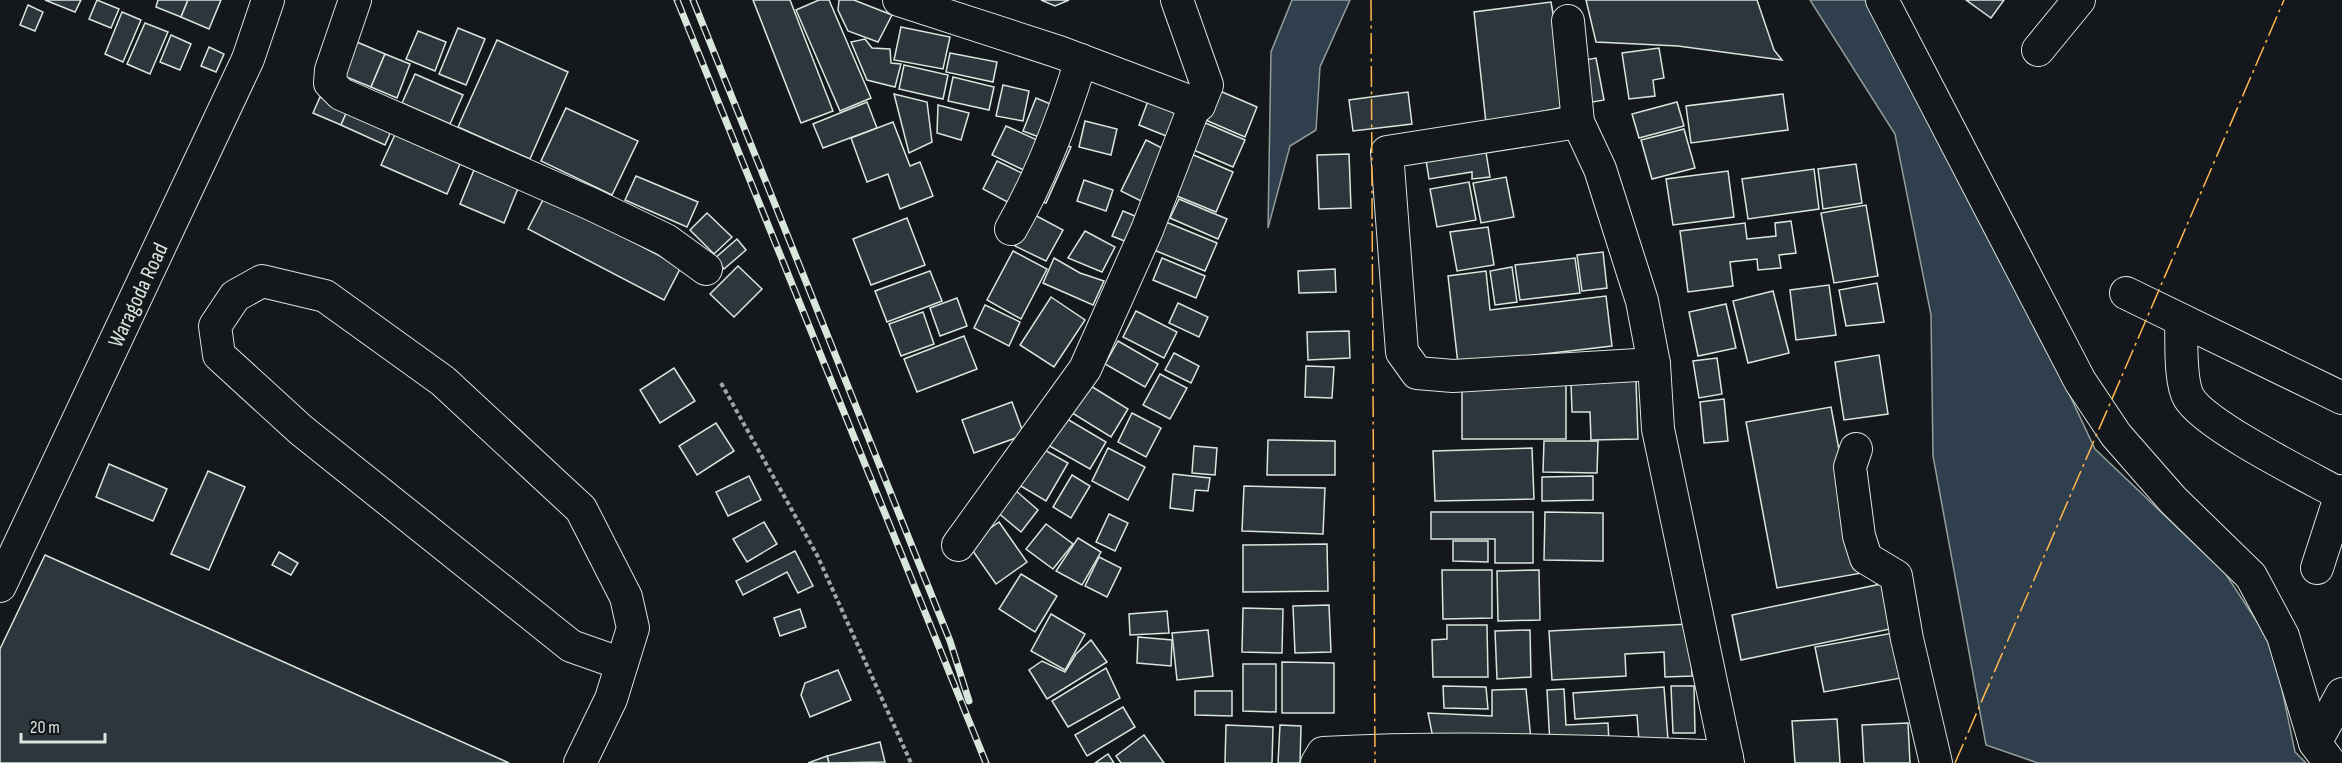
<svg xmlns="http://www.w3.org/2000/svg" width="2342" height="763" font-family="'Sofia Sans Condensed',sans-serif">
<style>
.water{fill:#2f3f4d;stroke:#939e99;stroke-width:1.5}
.building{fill:#2c363c;stroke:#d8e6dc;stroke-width:1.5}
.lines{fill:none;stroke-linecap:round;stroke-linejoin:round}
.minor-casing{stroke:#d8e6dc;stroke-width:34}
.path{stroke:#9da8a2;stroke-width:4;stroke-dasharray:4.5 3;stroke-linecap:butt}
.minor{stroke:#14181c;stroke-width:32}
.rail-casing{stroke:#d8e6dc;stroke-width:7}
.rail{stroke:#14181c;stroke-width:4.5;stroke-dasharray:14;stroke-linecap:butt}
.power{stroke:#ffb74d;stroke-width:1.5;stroke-dasharray:21 4.5 3 4.5;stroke-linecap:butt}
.labels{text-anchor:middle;stroke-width:4.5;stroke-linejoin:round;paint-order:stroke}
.street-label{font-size:22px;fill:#d8e6dc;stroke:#14181c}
</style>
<rect width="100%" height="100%" fill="#14181c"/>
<g class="water">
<polygon points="1292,0 1350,0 1320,67 1316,130 1290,146 1268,228 1271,52"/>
<polygon points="1810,0 1866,0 1940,119 2095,449 2225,573 2273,646 2295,752 2306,763 2038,763 1986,745 1933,456 1931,315 1895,134"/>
</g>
<g class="building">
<polygon points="45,0 81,0 75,12"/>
<polygon points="97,0 119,9 111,28 89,19"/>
<polygon points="158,0 188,0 181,17 156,7"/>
<polygon points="188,0 221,0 209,29 181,17"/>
<polygon points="753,0 790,0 833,111 801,123"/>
<polygon points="819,0 829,0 871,98 840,111 796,10"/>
<polygon points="839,0 854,0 892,15 878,42 848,31 838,10"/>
<polygon points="1041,0 1069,0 1055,6"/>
<polygon points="1586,0 1757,0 1774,50 1782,60 1678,46 1596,42"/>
<polygon points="1966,0 2004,0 1991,18"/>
<polygon points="1551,2 1569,106 1486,123 1474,12"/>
<polygon points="28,5 43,12 35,31 20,25"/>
<polygon points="122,12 141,20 123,62 105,54"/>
<polygon points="145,23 168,32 150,74 127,64"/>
<polygon points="901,27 950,37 943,69 894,60"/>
<polygon points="458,28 485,39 466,85 439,74"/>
<polygon points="418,31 446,42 435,71 406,59"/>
<polygon points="171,35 191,44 180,70 160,62"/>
<polygon points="865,39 872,48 890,49 891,63 901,64 895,87 867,80 851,42"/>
<polygon points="497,40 568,72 530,159 458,127"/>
<polygon points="357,42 385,54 371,87 344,76"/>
<polygon points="209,47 224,54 216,72 201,66"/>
<polygon points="1659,48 1664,78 1653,80 1655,96 1629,99 1622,53"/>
<polygon points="950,53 997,62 993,82 946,72"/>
<polygon points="385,54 410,64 397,98 371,87"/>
<polygon points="1596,58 1604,100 1582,104 1574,62"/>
<polygon points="904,65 948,75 943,99 899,89"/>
<polygon points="415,74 463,95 450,124 402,103"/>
<polygon points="953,77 994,87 989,110 948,101"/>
<polygon points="1003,85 1029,91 1023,121 996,116"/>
<polygon points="1213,88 1257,107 1245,137 1201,118"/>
<polygon points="1408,92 1412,124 1353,131 1349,100"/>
<polygon points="894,94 927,102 932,142 909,153"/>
<polygon points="1783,94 1788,130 1691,143 1686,106"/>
<polygon points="320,97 348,109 341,125 313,113"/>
<polygon points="1036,98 1060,108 1047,140 1023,131"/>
<polygon points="1148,101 1186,116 1176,140 1139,125"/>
<polygon points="867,102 877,128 823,148 813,124"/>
<polygon points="1677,102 1684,126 1639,138 1632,114"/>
<polygon points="938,105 969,113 961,140 937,133"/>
<polygon points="566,108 638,141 612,195 541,161"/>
<polygon points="348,109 392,129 385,145 341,125"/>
<polygon points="1085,121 1117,129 1111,155 1079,147"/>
<polygon points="1201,121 1245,140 1233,167 1189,148"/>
<polygon points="893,122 910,166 920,162 933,196 900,209 888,174 867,182 851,138"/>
<polygon points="1006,126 1046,144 1032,174 992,155"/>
<polygon points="398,128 463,157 447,194 381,165"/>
<polygon points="1684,129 1695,168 1652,179 1641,140"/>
<polygon points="1146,140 1172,153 1147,204 1121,191"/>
<polygon points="1061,143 1071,147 1046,203 1032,199"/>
<polygon points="1485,146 1490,177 1472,179 1472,172 1429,179 1425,154"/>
<polygon points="1189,153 1233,172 1216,212 1172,194"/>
<polygon points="1349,154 1351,208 1319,209 1317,155"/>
<polygon points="997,161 1030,177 1015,206 983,189"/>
<polygon points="1856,164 1862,203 1823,209 1818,169"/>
<polygon points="1814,169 1819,209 1748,219 1742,179"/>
<polygon points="474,170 521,181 504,223 460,204"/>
<polygon points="1728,171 1734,217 1673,225 1666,179"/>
<polygon points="636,176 698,202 687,227 625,200"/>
<polygon points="1506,177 1514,217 1481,223 1473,183"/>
<polygon points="1084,180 1113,190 1106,211 1077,201"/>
<polygon points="1469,182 1476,220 1437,227 1430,189"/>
<polygon points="545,196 681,267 664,300 528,229"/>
<polygon points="1179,199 1227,219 1218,239 1170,218"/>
<polygon points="1866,205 1878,276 1834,283 1821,213"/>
<polygon points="1123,211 1142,219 1132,244 1112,236"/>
<polygon points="707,213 732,237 714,254 690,230"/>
<polygon points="1031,213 1063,230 1046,261 1015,246"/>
<polygon points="907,218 925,265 871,285 853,239"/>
<polygon points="1791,221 1796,253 1779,255 1781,268 1758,270 1757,259 1730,262 1733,286 1688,292 1680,231 1745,223 1747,239 1776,236 1775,223"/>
<polygon points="1166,222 1217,243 1205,271 1154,250"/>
<polygon points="1488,227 1494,265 1457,271 1450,232"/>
<polygon points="1085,231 1115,247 1102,272 1068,258"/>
<polygon points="737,239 746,250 724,269 715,258"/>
<polygon points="1013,251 1047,269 1021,319 987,300"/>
<polygon points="1603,252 1607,288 1582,291 1577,255"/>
<polygon points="1054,258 1080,273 1104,281 1093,305 1043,283"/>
<polygon points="1162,258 1205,276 1196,298 1153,280"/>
<polygon points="1575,258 1580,293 1520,300 1515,265"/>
<polygon points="738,266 762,289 734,317 710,294"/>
<polygon points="1512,267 1517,302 1495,305 1490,271"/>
<polygon points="1335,269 1336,292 1299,293 1298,271"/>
<polygon points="930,271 942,301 887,322 875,291"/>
<polygon points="1486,271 1490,310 1606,296 1612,346 1458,364 1448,276"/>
<polygon points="1877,283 1884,322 1846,326 1839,290"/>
<polygon points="1829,285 1836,335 1796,340 1790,290"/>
<polygon points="1773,291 1789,353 1748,363 1733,301"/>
<polygon points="1051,297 1085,320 1054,367 1020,345"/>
<polygon points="957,298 967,326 940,336 930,308"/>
<polygon points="1178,303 1208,317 1199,337 1169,323"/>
<polygon points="1726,304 1736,348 1698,356 1689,312"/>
<polygon points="985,305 1020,322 1009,346 974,328"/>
<polygon points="1136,311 1177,332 1164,358 1123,337"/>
<polygon points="923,312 934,344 901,356 889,324"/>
<polygon points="1349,331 1350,358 1308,360 1307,332"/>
<polygon points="964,336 977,369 917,392 904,359"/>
<polygon points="1118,341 1158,364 1145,387 1105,364"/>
<polygon points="1174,353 1199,366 1191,383 1165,370"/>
<polygon points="1879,355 1888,414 1844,420 1835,362"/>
<polygon points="1717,358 1722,394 1699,398 1693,361"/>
<polygon points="1306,366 1334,367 1332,398 1305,397"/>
<polygon points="674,368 695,401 660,423 640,390"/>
<polygon points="1160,374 1187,388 1170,419 1143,405"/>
<polygon points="1636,381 1638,439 1591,440 1590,412 1572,412 1571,383"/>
<polygon points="1086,383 1128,409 1111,437 1069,411"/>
<polygon points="1566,383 1566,439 1462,439 1462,384"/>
<polygon points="1724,399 1728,441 1704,443 1700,402"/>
<polygon points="1012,402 1024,435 974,453 962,420"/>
<polygon points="1831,407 1862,573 1777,588 1746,422"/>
<polygon points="1132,413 1161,428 1146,457 1118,442"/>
<polygon points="1062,416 1106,442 1090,469 1046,444"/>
<polygon points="716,423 734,451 697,475 679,446"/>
<polygon points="1268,440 1335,441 1335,475 1267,475"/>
<polygon points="1544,441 1598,441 1597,473 1543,472"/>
<polygon points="1194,446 1217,448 1215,475 1192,473"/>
<polygon points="1041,448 1068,463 1046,501 1019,485"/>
<polygon points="1108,448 1145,467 1128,500 1092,481"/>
<polygon points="1532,448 1534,499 1435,501 1433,451"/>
<polygon points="109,464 167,489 153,521 96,497"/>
<polygon points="208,471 245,487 209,570 171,554"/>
<polygon points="1173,474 1210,478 1208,491 1195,490 1193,511 1170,508"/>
<polygon points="1072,475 1090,486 1071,518 1053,507"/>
<polygon points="749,476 761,500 728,516 716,492"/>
<polygon points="1593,476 1593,500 1542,501 1542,477"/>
<polygon points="1244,486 1325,488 1323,534 1242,531"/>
<polygon points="1015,490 1038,510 1021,532 997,512"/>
<polygon points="1431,512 1533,512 1533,563 1495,563 1495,539 1431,539"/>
<polygon points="1545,512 1603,513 1603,561 1544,560"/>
<polygon points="1109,514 1128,523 1115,551 1096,542"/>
<polygon points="764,522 777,544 747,562 733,539"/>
<polygon points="999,522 1027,562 996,584 968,544"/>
<polygon points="1046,524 1073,544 1053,569 1026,549"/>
<polygon points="1078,538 1101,552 1082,585 1056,571"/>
<polygon points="1453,541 1488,541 1488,562 1453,561"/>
<polygon points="1327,544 1328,591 1243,592 1243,545"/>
<polygon points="795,551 813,586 798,593 787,572 743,595 736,581"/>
<polygon points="279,552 298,563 291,575 272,565"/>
<polygon points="45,555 509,763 0,763 0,649"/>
<polygon points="1099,557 1121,568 1107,597 1085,586"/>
<polygon points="1442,570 1492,570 1492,618 1443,619"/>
<polygon points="1539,570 1540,620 1498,621 1497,571"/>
<polygon points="1021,574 1057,596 1035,632 999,609"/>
<polygon points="1886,583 1895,628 1741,660 1732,615"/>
<polygon points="1329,605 1331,652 1295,653 1293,606"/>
<polygon points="1243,608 1283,609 1282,653 1242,652"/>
<polygon points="800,609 806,627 780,636 774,618"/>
<polygon points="1167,611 1169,633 1130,635 1129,614"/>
<polygon points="1051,614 1085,634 1065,670 1031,651"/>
<polygon points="1690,624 1692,676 1665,677 1664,652 1625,654 1626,676 1552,680 1549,631"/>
<polygon points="1447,625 1487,625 1488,677 1433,677 1432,640 1447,639"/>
<polygon points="1208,630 1213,676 1177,680 1172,633"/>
<polygon points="1530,630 1531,677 1497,679 1495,631"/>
<polygon points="1893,633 1901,678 1824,692 1815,647"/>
<polygon points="1138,637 1172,640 1171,666 1137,663"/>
<polygon points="1091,640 1107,662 1047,699 1029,670 1042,661 1065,672 1076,654"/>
<polygon points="1282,662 1334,663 1334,713 1282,713"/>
<polygon points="1243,664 1276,664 1276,712 1243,711"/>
<polygon points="1106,668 1120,698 1068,727 1052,701"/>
<polygon points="838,670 851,700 810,717 801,695 805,683"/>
<polygon points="1443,686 1486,687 1488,709 1444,708"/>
<polygon points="1671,686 1694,686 1695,733 1673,733"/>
<polygon points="1664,687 1668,740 1639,742 1637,715 1575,719 1573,693"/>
<polygon points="1526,689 1531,740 1434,743 1428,713 1492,716 1492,690"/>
<polygon points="1564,689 1566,725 1608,723 1609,742 1550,745 1547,690"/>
<polygon points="1195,691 1232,691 1232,716 1195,715"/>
<polygon points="1123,707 1135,727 1087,756 1075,735"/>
<polygon points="1837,719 1840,763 1795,763 1792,721"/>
<polygon points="1908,723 1910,763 1864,763 1862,725"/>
<polygon points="1226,725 1273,727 1272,763 1225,763"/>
<polygon points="1280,725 1301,726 1300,763 1278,763"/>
<polygon points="1144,735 1164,763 1121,763 1116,756"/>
<polygon points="880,742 885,762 829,763 827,756"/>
<polygon points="1108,754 1114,763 1095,763"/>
<polygon points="827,756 829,763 808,763"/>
</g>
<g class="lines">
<g class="minor-casing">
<g id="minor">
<polyline points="355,0 331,70 330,83 341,94 591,204 666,240 706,269"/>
<polyline points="899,0 1059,52 1199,105"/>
<polyline points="1882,0 2080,381 2116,435 2173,500 2251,576 2283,636 2315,743 2330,763"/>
<polyline points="1568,21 1578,122 1600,169 1642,301 1654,364 1658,429 1728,763"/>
<polyline points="2038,50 2079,0"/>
<polyline points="1578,122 1387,152 1402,352 1417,373 1453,376 1654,364"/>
<path d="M 1011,229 C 1042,175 1063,119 1081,60"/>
<polyline points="2126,293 2342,398"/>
<path d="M 2181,320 C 2182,339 2179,381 2189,398 C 2206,426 2307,476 2340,494"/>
<polyline points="1856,449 1850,467 1859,536 1866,558 1896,576 1907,639 1936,763"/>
<polyline points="958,545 1085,369 1147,230 1193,110 1199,105 1207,85 1177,0"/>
<polyline points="2317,568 2342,491"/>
<path id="s1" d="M 0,586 L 248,59 L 268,0"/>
<polyline points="2315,743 2342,694"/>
<polyline points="580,763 611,699 633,628 626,597 581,509 443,381 325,296 262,281 235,296 215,326 219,355 301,430 571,646 622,664"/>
<path d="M 1317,763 L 1323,753 C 1458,746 1593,751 1727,757"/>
</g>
</g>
<polyline class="path" points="721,383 817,555 911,763"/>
<use href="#minor" class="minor"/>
<g class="rail-casing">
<g id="rail">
<polyline points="677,0 986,763"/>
<polyline points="693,0 950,641 969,701"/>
</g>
</g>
<use href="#rail" class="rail"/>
<g class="power">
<polyline points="1371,0 1375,763"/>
<polyline points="1955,763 2284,0"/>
</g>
</g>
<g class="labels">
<g class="street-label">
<text dy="8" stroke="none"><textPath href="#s1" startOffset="322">Waragoda Road</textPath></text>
</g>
</g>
<path d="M21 733v9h84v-9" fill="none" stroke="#d8e6dc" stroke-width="3"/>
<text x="30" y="733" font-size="18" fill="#d8e6dc" stroke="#14181c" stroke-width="4.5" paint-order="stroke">20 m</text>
</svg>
